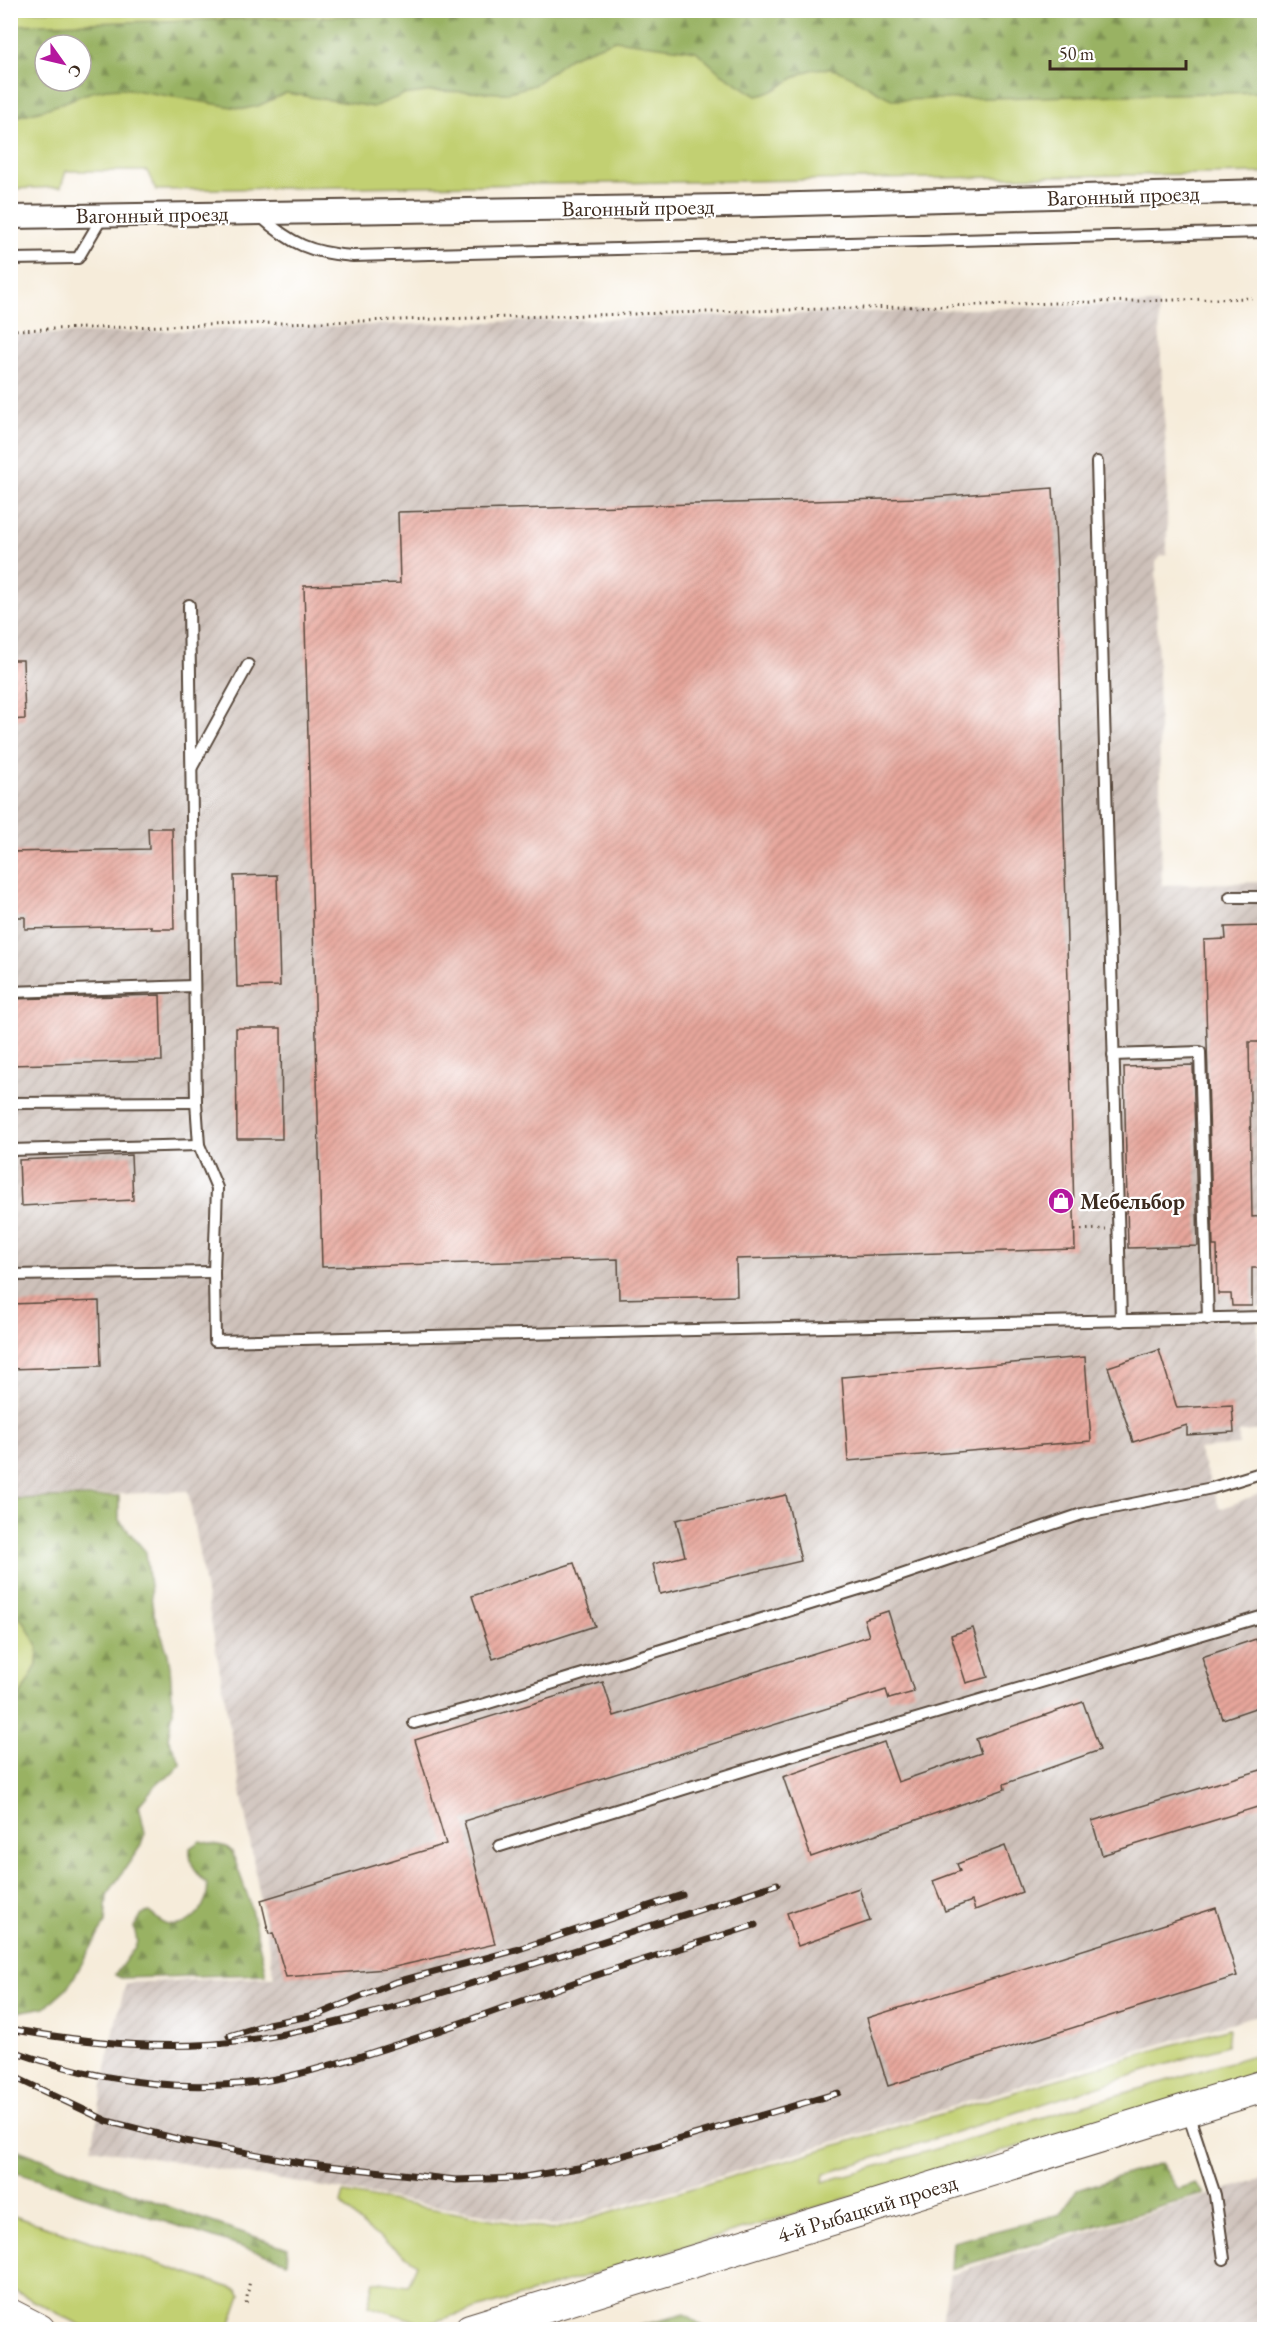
<svg xmlns="http://www.w3.org/2000/svg" width="1275" height="2340" font-family="'EB Garamond',serif">
<style>
.industrial{fill:url(#industrial-furrows)}
.grass{fill:#c2d072;stroke:#7e7d48;stroke-width:1.5;fill-rule:evenodd}
.forest{fill:url(#forest-firs);stroke:#6a6e41;stroke-width:1.5;fill-rule:evenodd}
.building{fill:url(#building-hatch)}
.lines{fill:none;stroke-linecap:round;stroke-linejoin:round}
.lane-casing{stroke:#57473a;stroke-width:14}
.street-casing{stroke:#57473a;stroke-width:26}
.secondary-casing{stroke:#57473a;stroke-width:34}
.path{stroke:#57473a;stroke-width:3;stroke-dasharray:1.5 4.5;stroke-linecap:butt}
.lane{stroke:#fff;stroke-width:10}
.street{stroke:#fff;stroke-width:22}
.secondary{stroke:#fff;stroke-width:32}
.rail-casing{stroke:#3b2a1e;stroke-width:7}
.rail{stroke:#fff;stroke-width:4.5;stroke-dasharray:14;stroke-linecap:butt}
.labels{text-anchor:middle;stroke-width:4.5;stroke-linejoin:round;paint-order:stroke}
.street-label{font-size:22px;fill:#3b2a1e;stroke:#fff}
.poi-label{font-size:22px;font-weight:bold;fill:#3b2a1e;stroke:#fff;text-anchor:start}
</style>
<defs>
<pattern id="industrial-furrows" width="10" height="10" patternUnits="userSpaceOnUse" patternTransform="scale(1.5)"><rect width="10" height="10" fill="#cec1ba"/><path d="M-1 1l2-2M0 10L10 0M9 11l2-2" fill="none" stroke="#b2a69f"/></pattern>
<pattern id="forest-firs" width="22" height="20" patternUnits="userSpaceOnUse" patternTransform="scale(1.5)"><rect width="22" height="20" fill="#99b264"/><path d="M5 1l3.5 6h-7zM16 11l3.5 6h-7z" fill="#7e9152"/></pattern>
<pattern id="building-hatch" width="6" height="6" patternUnits="userSpaceOnUse" patternTransform="scale(1.5)"><rect width="6" height="6" fill="#e7a69b"/><path d="M-1 1l2-2M0 6l6-6M5 7l2-2" fill="none" stroke="#bc877e"/></pattern>
</defs>
<rect width="100%" height="100%" fill="#fff"/>
<filter id="ink" filterUnits="userSpaceOnUse"><feTurbulence type="fractalNoise" baseFrequency=".0167" numOctaves="2"/><feDisplacementMap in="SourceGraphic" scale="12" xChannelSelector="R" yChannelSelector="G"/><feConvolveMatrix kernelMatrix="1 2 1 2 8 2 1 2 1" color-interpolation-filters="sRGB"/></filter>
<filter id="wash" filterUnits="userSpaceOnUse"><feTurbulence type="fractalNoise" baseFrequency=".008" numOctaves="4" result="noise"/><feDisplacementMap in="SourceGraphic" scale="24" xChannelSelector="R" yChannelSelector="G"/><feGaussianBlur stdDeviation="1.35" result="paint"/><feColorMatrix in="noise" values="0 0 0 0 0 0 0 0 0 0 0 0 0 0 0 0 0 1.4 0 .05"/><feComposite in="paint" operator="in"/></filter>
<g filter="url(#wash)">
<rect width="100%" height="100%" fill="#f6ecda"/>
<g class="industrial">
<polygon points="1158,304 1167,471 1167,555 1161,556 1156,562 1162,885 1264,882 1264,1307 1257,1307 1258,1361 1264,1361 1264,1429 1239,1433 1239,1445 1198,1449 1220,1509 1264,1492 1264,2013 553,2226 92,2148 112,2036 126,1983 274,1977 188,1491 11,1499 10,335"/>
<polygon points="1264,2178 1264,2329 911,2330 942,2321 950,2274"/>
</g>
<g class="grass">
<path d="M 10,11 L 1264,11 L 1264,173 L 156,190 L 147,171 L 66,171 L 61,187 L 11,189 ZM 45,45 L 81,45 L 81,81 L 45,81 Z"/>
<polygon points="11,1610 25,1623 38,1648 37,1665 11,1712"/>
<polygon points="1229,2028 1227,2045 824,2174 823,2182 1264,2052 1264,2073 426,2324 368,2306 374,2281 408,2286 417,2264 363,2226 341,2204 344,2193 552,2230"/>
<polygon points="11,2215 237,2290 241,2295 229,2329 88,2329 11,2289"/>
</g>
<g class="forest">
<path d="M 577,10 L 1264,11 L 1264,92 L 894,100 C 863,88 838,57 803,73 C 786,81 776,93 757,96 L 719,72 L 696,51 L 615,40 L 571,57 L 534,85 L 505,93 L 433,91 L 403,95 L 373,107 L 286,93 L 258,106 L 244,109 L 122,88 C 88,89 81,97 51,107 C 37,112 24,114 11,119 L 11,25 ZM 45,45 L 81,45 L 81,81 L 45,81 Z"/>
<polygon points="119,1496 119,1520 146,1552 153,1611 168,1654 170,1667 173,1711 168,1738 181,1764 172,1774 159,1781 139,1805 145,1833 140,1847 107,1895 105,1923 69,1986 45,2007 11,2013 11,1712 37,1665 38,1648 25,1623 11,1610 11,1499"/>
<path d="M 200,1841 L 227,1847 L 232,1852 L 249,1900 L 266,1974 L 121,1978 L 115,1975 L 135,1947 L 137,1941 L 134,1927 L 142,1914 L 149,1912 C 154,1916 162,1924 169,1925 C 191,1929 211,1903 207,1884 C 196,1873 189,1864 190,1848 Z"/>
<polygon points="10,2147 191,2215 288,2248 287,2262 11,2171"/>
<polygon points="1161,2163 1178,2189 1196,2183 1204,2194 951,2269 953,2242 1061,2214 1077,2190"/>
<polygon points="685,2314 707,2329 627,2329"/>
</g>
<g id="blocks">
<g class="building">
<polygon points="1053,488 1057,563 1075,1249 736,1259 737,1296 619,1299 618,1259 322,1267 304,586 400,583 398,512 920,498"/>
<polygon points="10,660 23,660 25,719 10,720"/>
<polygon points="148,828 172,828 174,929 151,929 151,926 25,929 25,917 10,917 10,852 149,849"/>
<polygon points="277,875 280,986 237,987 234,876"/>
<polygon points="1264,926 1264,1042 1249,1042 1252,1217 1264,1216 1264,1268 1252,1268 1252,1306 1232,1306 1231,1294 1218,1294 1217,1246 1213,1246 1204,940 1226,939 1225,927"/>
<polygon points="160,995 162,1061 10,1065 10,999"/>
<polygon points="236,1028 281,1028 282,1139 237,1139"/>
<polygon points="1193,1065 1198,1246 1128,1248 1124,1067"/>
<polygon points="131,1155 133,1200 21,1206 19,1160"/>
<polygon points="99,1301 101,1366 10,1369 10,1304"/>
<polygon points="1159,1350 1177,1408 1232,1405 1234,1432 1187,1435 1187,1425 1133,1442 1108,1367"/>
<polygon points="1085,1357 1091,1441 848,1461 842,1377"/>
<polygon points="786,1495 801,1561 660,1594 653,1564 685,1556 676,1520"/>
<polygon points="574,1563 595,1626 493,1659 472,1596"/>
<polygon points="888,1611 914,1692 889,1699 886,1690 464,1821 495,1944 386,1969 286,1977 273,1933 269,1934 261,1900 446,1844 415,1740 603,1682 614,1716 869,1636 864,1619"/>
<polygon points="973,1628 988,1677 966,1683 951,1635"/>
<polygon points="1256,1639 1264,1664 1264,1705 1223,1719 1202,1657"/>
<polygon points="1083,1702 1100,1750 1004,1784 1005,1789 811,1857 783,1777 884,1742 898,1782 981,1753 976,1739"/>
<polygon points="1264,1769 1264,1805 1102,1855 1092,1821"/>
<polygon points="1005,1846 1022,1892 975,1910 972,1901 945,1911 933,1881 960,1871 957,1864"/>
<polygon points="859,1888 870,1921 798,1946 787,1913"/>
<polygon points="1216,1908 1237,1976 888,2086 867,2018"/>
</g>
</g>
</g>
<g filter="url(#ink)">
<use href="#blocks" fill-opacity="0" stroke="#57473a" stroke-width="1.5"/>
<g class="lines">
<g class="lane-casing">
<g id="lane">
<path d="M 260,216 C 291,244 311,253 353,256 L 1264,232"/>
<polyline points="10,259 78,258 104,214"/>
<polyline points="1097,462 1121,1321"/>
<polyline points="189,605 196,1102 199,1145 217,1188 214,1272 215,1341 1264,1317"/>
<polyline points="192,767 248,665"/>
<polyline points="1230,897 1264,897"/>
<polyline points="10,992 194,986"/>
<polyline points="1113,1055 1200,1052 1208,1319"/>
<polyline points="10,1103 196,1102"/>
<polyline points="10,1150 199,1145"/>
<polyline points="10,1275 214,1272"/>
<polyline points="414,1723 482,1705 869,1586 1082,1514 1212,1488 1264,1472"/>
<polyline points="500,1846 784,1758 1264,1616"/>
<polyline points="1188,2113 1215,2195 1224,2259"/>
</g>
</g>
<g class="street-casing">
<polyline id="street" points="10,217 727,206 1264,191"/>
</g>
<g class="secondary-casing">
<g id="secondary">
<polyline points="10,2315 39,2330"/>
<polyline points="470,2330 1264,2086"/>
</g>
</g>
<g class="path">
<polyline points="10,330 1252,298"/>
<polyline points="1075,1230 1106,1229"/>
<polyline points="246,2303 250,2280"/>
</g>
<use href="#lane" class="lane"/>
<use href="#street" class="street"/>
<use href="#secondary" class="secondary"/>
<g class="rail-casing">
<g id="rail">
<path d="M 10,2029 C 88,2043 171,2052 250,2040 C 329,2028 404,2005 479,1981 C 579,1950 678,1917 777,1884"/>
<polyline points="229,2036 268,2024 320,2014 393,1983 516,1950 682,1895"/>
<path d="M 10,2050 C 82,2076 161,2091 238,2084 C 279,2081 318,2069 358,2057 C 419,2038 479,2017 539,1995 C 610,1969 683,1948 755,1925"/>
<polyline points="10,2075 107,2121 185,2141 301,2163 456,2180 518,2178 584,2167 838,2093"/>
</g>
</g>
<use href="#rail" class="rail"/>
</g>
</g>
<defs>
<g id="shop-disc" transform="scale(1.35)"><circle r="9.5" fill="#b5179e" stroke="#fff"/><path d="M-5-2.5h2.3a2.7 3.5 0 0 1 5.4 0H5L5.5 6h-11ZM-1.5-2.5h3a1.5 2.3 0 0 0-3 0Z" fill="#fff"/></g>
</defs>
<g fill-rule="evenodd">
<use href="#shop-disc" x="1061" y="1201"/>
</g>
<g class="labels">
<g class="street-label">
<text transform="translate(1123 195) rotate(-2)" y="8">Вагонный проезд</text>
<text transform="translate(638 207) rotate(-1)" y="8">Вагонный проезд</text>
<text transform="translate(152 214) rotate(-1)" y="8">Вагонный проезд</text>
<text transform="translate(867 2208) rotate(-17)" y="8">4-й Рыбацкий проезд</text>
</g>
<g class="poi-label">
<text x="1080" y="1209">Мебельбор</text>
</g>
</g>
<rect width="1275" height="2340" fill="none" stroke="#fff" stroke-width="36"/>
<g transform="translate(63 63) rotate(124)"><circle r="28" fill="#ffffff" stroke="#b1aaa5" stroke-width="1.5"/>
<path d="M0-4.5L10 22L0 15L-10 22Z" fill="#b5179e"/>
<text y="-9" font-size="16" font-weight="bold" text-anchor="middle" fill="#3b2a1e">С</text>
</g>
<path d="M1050 60v9h136v-9" fill="none" stroke="#3b2a1e" stroke-width="3"/>
<text x="1059" y="60" font-size="18" fill="#3b2a1e" stroke="#ffffff" stroke-width="4.5" paint-order="stroke">50 m</text>
</svg>
